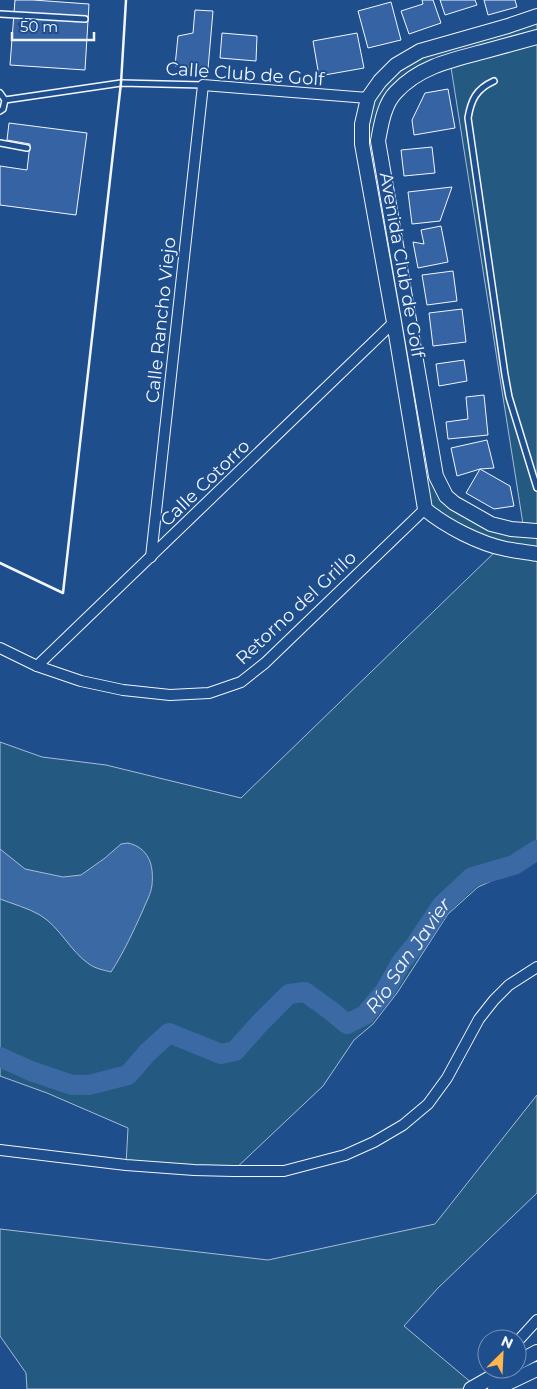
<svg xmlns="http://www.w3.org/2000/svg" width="537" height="1389" font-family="Montserrat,sans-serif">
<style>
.green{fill:#245a82;stroke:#a8bbd7;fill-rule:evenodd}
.water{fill:#3b69a3;stroke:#a8bbd7}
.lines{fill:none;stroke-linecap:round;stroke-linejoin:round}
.river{stroke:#3b69a3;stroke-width:20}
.building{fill:#3563a3;stroke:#f2f6ff}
.lane-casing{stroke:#f2f6ff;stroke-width:8}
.street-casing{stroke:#f2f6ff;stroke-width:12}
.secondary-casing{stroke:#f2f6ff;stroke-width:16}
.lane{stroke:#1f4e8c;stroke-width:5}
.street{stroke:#1f4e8c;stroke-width:10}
.secondary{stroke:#1f4e8c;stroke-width:14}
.wall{stroke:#f2f6ff;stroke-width:2.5}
.labels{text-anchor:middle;stroke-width:4;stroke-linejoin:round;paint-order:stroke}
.street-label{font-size:18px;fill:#f2f6ff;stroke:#1f4e8c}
.water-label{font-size:19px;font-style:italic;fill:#f2f6ff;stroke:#1f4e8c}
</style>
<rect width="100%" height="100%" fill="#1f4e8c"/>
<g class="green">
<path d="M 537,16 L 537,861 L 478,887 L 448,914 L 397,993 L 373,1024 L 354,1040 L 323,1086 L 233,1171 L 126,1165 L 128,1128 L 47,1093 L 0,1076 L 0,742 L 42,757 L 106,765 L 241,798 L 499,548 L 425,509 L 362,144 L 368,98 L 396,65 ZM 450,61 L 523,524 L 491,524 L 446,496 L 381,122 L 415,76 Z"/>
<polygon points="537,1095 537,1193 438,1288 404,1326 473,1384 465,1389 27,1389 26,1373 0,1336 0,1229 268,1260 435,1224"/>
</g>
<path class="water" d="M 128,843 C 149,848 154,865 152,885 C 151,894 146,902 143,910 C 133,932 124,952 111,972 C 104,970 96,969 89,964 C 70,951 60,927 40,915 C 28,908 13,904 0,899 L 0,849 L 25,869 L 63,877 L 81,875 L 105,858 L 121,844 Z"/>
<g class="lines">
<path class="river" id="s1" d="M 0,1057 L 31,1071 L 72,1085 L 89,1085 L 128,1075 L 147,1053 L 169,1033 L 221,1054 L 235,1051 L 260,1023 L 289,994 L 305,992 L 330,1010 L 347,1024 L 365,1015 L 385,991 L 402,961 L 416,944 L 442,905 L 472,877 L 514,865 L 537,850"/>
</g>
<g class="building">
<polygon points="15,0 33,0 89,4 85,70 10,65"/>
<polygon points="422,0 433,0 441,23 409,34 401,11 423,4"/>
<polygon points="440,0 475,0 477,5 445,15"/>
<polygon points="484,0 515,0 517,7 488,15"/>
<polygon points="391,2 401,40 368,48 358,11"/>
<polygon points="195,10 213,11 208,69 175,66 178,36 193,33"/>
<polygon points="222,33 257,36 256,61 220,58"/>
<polygon points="357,33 364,68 319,76 313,41"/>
<polygon points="448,89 455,128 414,135 412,120 425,93"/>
<polygon points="9,123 87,133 76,215 0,205 0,166 27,170 30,144 7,140"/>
<polygon points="432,147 435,173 404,176 401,150"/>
<polygon points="452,187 440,221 412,224 408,192"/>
<polygon points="441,226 448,262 418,268 413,242 424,244 421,230"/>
<polygon points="453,271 457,301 427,305 422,275"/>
<polygon points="462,309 466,342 433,346 429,313"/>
<polygon points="464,360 467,381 439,386 436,364"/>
<polygon points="484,395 488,435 448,439 446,422 468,419 466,397"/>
<polygon points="487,440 494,468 480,469 457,476 451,448"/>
<polygon points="480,469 510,486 514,506 494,509 466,493"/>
</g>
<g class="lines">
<g class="lane-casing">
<g id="lane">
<polyline points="0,14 85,19"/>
<path d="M 494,81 C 476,89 471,100 468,118 L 505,375 L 509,397 L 537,488"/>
<polyline points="0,93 5,100 3,109 0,111"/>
<polyline points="5,100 121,83 203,85"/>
<polyline points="0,143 27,148"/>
</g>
</g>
<g class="street-casing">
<g id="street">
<polyline points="151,557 203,85 368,98"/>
<polyline points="0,648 37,666 81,681 123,690 170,695 209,693 241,682 265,663 425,509"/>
<polyline points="37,666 394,322"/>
<polyline points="0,1150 126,1165 194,1170 233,1171 284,1171 345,1155 374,1142 403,1125 428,1104 447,1078 479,1019 494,1000 509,985 537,967"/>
<polyline points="517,1342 537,1320"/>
</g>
</g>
<g class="secondary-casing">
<g id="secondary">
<path d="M 537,16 L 508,26 L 420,51 L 396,65 L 380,81 L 368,98 L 362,124 L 362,144 L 394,322 L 425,509 C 445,526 480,544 506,549 C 516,551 527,552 537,554"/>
<path d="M 537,37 C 519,42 500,47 482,52 C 451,60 419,67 396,92 C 384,104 381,125 378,141 L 436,476 L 446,496 L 454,503 L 491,524 L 511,529 L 537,531"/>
<polyline points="517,1363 537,1352"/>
<polyline points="471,1389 506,1369"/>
<polyline points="495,1389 537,1369"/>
</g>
</g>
<use href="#lane" class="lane"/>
<use href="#street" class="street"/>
<use href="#secondary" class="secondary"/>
<polyline class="wall" points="0,563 63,593 121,83 126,0"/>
</g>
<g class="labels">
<g class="street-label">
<text transform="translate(245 74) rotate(4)" y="6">Calle Club de Golf</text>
<text transform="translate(402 265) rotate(80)" y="6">Avenida Club de Golf</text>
<text transform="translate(161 320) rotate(-84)" y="6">Calle Rancho Viejo</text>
<text transform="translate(205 483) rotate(-44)" y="6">Calle Cotorro</text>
<text transform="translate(296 608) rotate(-43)" y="6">Retorno del Grillo</text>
</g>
<g class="water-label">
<text dy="7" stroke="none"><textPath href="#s1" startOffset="505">Río San Javier</textPath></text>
</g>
</g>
<g transform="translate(502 1354) rotate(24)"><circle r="24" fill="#1f4e8c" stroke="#7391ba"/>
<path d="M0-4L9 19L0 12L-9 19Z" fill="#ffb74d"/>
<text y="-8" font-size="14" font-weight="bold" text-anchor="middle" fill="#f2f6ff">N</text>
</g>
<path d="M12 32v8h82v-8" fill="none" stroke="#f2f6ff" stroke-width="2.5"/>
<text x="20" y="32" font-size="15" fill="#f2f6ff" stroke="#1f4e8c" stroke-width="4" paint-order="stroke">50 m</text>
</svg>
